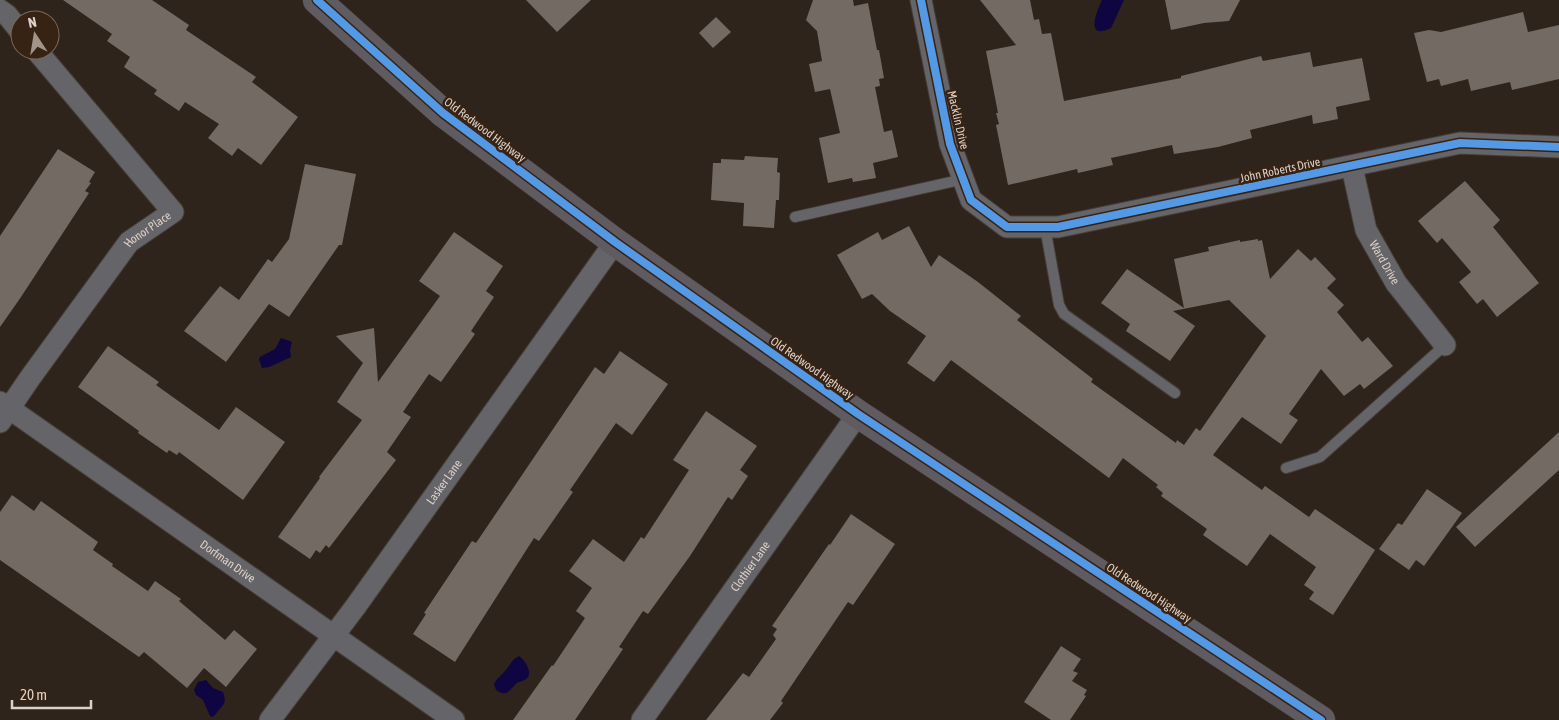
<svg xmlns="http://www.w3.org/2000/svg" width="1559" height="720" font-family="'Asap Condensed',sans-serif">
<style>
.water{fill:#0f0540}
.building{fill:#736a64}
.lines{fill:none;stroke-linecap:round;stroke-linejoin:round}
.lane-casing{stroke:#484039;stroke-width:12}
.street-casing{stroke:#484039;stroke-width:23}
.secondary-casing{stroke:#484039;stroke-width:29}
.lane{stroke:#656469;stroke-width:10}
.street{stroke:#656469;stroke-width:21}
.secondary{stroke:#605b60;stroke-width:28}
.cycleway-casing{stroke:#362314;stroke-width:11}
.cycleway{stroke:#5399e6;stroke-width:8}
.labels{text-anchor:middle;stroke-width:5;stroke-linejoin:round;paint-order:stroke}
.street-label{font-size:12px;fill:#ddd0c7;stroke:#362314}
</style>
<rect width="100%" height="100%" fill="#2e241c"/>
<g class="water">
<path d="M 1102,0 L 1124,0 L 1111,28 C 1084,41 1097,11 1102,0 Z"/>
<polygon points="281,338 292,342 290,350 291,357 269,367 262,368 259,359 260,357 275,349"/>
<path d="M 519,656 C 525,660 534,674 526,679 C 522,682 518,681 515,685 C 508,692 506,697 496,690 L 494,684 C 497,678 501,676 505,671 C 511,665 511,660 519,656 Z"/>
<path d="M 206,680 L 213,688 L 223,692 C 227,703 224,704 218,711 C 216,713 215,716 212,717 L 210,716 L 203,700 L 196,695 L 194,690 L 198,682 Z"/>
</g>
<g class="building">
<polygon points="63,0 152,0 189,25 186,30 256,77 252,82 298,117 261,165 238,148 232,156 208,138 219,124 185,102 179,111 154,94 157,90 124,67 130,57 107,41 112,34"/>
<polygon points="526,0 591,0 557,32"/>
<polygon points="813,0 853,0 854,6 868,3 877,50 879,50 884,78 879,79 880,86 875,87 884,132 892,130 898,157 873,163 876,178 853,182 852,178 828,183 819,138 840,133 830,89 815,92 809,64 822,61 817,31 806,20"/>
<polygon points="980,0 1030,0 1034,20 1039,19 1042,34 1051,33 1064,101 1181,78 1181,76 1261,56 1263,61 1310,52 1313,67 1362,58 1370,100 1336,107 1338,119 1313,124 1312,115 1250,130 1252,138 1218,147 1174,154 1172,145 1111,158 1113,165 1078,173 1077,169 1008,185 996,125 999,124 996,113 998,113 986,51 1016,45"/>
<polygon points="1165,0 1240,0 1229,21 1204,23 1171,30"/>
<polygon points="1523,12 1528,32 1559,25 1559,79 1512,90 1510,82 1471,91 1468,79 1441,86 1439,79 1427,82 1414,33 1429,30 1441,32"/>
<polygon points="716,17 731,32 713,48 699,33"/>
<polygon points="58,149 95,172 89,182 91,183 85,191 89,193 21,297 0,327 0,236"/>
<polygon points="745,156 778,158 777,172 780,173 779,200 776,200 774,228 743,226 744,203 711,200 713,163 721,163 721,159 744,160"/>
<polygon points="305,164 356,174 342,245 339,245 289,317 269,304 226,362 184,331 220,286 239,300 268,259 272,262 289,239"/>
<polygon points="1465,181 1500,220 1493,227 1539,283 1497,317 1483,299 1477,304 1459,282 1471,272 1442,238 1437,243 1418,221"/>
<polygon points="909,226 931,267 939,255 978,282 1021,316 1017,320 1093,379 1091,382 1176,443 1177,440 1184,445 1196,428 1200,431 1266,336 1229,300 1173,311 1195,326 1170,361 1126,331 1130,324 1101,303 1127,269 1184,308 1174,259 1209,251 1208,247 1240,240 1240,242 1258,239 1258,241 1262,240 1270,279 1298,249 1311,261 1315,257 1336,279 1327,288 1344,305 1337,312 1362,342 1368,337 1393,366 1364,389 1360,384 1344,396 1321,369 1289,414 1298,420 1281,444 1242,417 1213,455 1262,490 1265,486 1309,517 1315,509 1375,550 1333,615 1309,599 1314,592 1304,585 1316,567 1270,534 1247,566 1203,535 1207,529 1161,496 1163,493 1156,487 1158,485 1123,458 1109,478 951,360 934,382 907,363 926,336 890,311 872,294 862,299 837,255 878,232 882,240"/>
<polygon points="454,232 503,266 486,291 494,297 471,331 475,334 441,382 429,374 403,412 411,417 387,452 396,460 329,548 326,545 320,553 316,550 310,559 278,537 320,478 319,477 362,420 337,402 363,363 336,336 374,328 378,382 440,296 419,281"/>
<polygon points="108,346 159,382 156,385 219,430 236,407 285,442 243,500 179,452 177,455 169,450 167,453 138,433 139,431 78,387"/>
<polygon points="620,351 668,384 632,435 616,423 570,490 573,492 539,541 534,538 455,662 413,634 426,614 424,613 472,541 476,543 595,367 604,374"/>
<polygon points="706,411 757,446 740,470 748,476 732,500 728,497 690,556 648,614 643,611 619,647 623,649 575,720 513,720 552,665 553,666 585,618 576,611 592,588 569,571 593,539 624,562 641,537 644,539 689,470 673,460"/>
<polygon points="1559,432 1559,470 1475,547 1456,527"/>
<polygon points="1427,489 1462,513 1424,566 1416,560 1409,570 1379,549 1398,523 1402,525"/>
<polygon points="12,495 34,511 41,501 98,542 93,550 113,564 112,566 148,591 155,581 181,599 179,601 225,640 234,630 257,649 226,687 204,668 187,688 144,652 139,657 0,560 0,512"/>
<polygon points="851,514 895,544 853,605 848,602 781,701 783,703 770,720 706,720 743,673 749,677 776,639 773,635 777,629 772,626 829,544 830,545"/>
<polygon points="1061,646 1081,659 1073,671 1078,673 1072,681 1087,690 1084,695 1086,696 1070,720 1051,720 1024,702"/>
</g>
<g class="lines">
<g class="lane-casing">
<g id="lane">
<polyline points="795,217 964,179"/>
<polyline points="1045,227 1059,305 1064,314 1175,393"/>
<polyline points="1286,468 1320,457 1445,345"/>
</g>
</g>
<g class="street-casing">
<g id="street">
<polyline points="921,0 950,144 971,200 1007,227 1058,227 1460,143 1559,147"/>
<polyline points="0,10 7,15 20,31"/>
<path id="s1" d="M 1352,167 L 1366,230 L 1396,283 L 1445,345"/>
<path id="s2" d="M 0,402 L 454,720"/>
<path id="s3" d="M 0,422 L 30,378 L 129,242 L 173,212 L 36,50"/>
<path id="s4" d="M 270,720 L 356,606 L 615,242"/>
<path id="s5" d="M 642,720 L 858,414"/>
</g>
</g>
<g class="secondary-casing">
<polyline id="secondary" points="317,0 443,113 615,242 858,414 1321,720"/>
</g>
<use href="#lane" class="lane"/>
<use href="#street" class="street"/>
<use href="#secondary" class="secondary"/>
<g class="cycleway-casing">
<g id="cycleway">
<polyline points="317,0 443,113 615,242 858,414 1321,720"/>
<polyline points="921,0 950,144 971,200 1007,227 1058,227 1460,143 1559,147"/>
</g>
</g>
<use href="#cycleway" class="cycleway"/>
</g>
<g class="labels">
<g class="street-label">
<text transform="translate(958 120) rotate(77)" y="4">Macklin Drive</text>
<text transform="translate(485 130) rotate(37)" y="4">Old Redwood Highway</text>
<text transform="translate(1280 170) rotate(-12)" y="4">John Roberts Drive</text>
<text dy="4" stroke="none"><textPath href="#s3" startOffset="244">Honor Place</textPath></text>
<text dy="4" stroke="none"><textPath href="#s1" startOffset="102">Ward Drive</textPath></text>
<text transform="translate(812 368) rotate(35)" y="4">Old Redwood Highway</text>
<text dy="4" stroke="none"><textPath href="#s4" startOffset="295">Lasker Lane</textPath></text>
<text dy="4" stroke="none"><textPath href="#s2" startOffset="278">Dorfman Drive</textPath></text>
<text dy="4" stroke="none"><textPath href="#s5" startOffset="188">Clothier Lane</textPath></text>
<text transform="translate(1149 593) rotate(33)" y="4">Old Redwood Highway</text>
</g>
</g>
<g transform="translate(35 35) rotate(348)"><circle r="24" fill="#362314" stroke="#79685c"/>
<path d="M0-4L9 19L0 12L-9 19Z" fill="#a0948b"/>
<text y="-8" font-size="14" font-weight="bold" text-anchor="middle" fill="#ddd0c7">N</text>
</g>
<path d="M12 700v8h79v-8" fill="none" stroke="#ddd0c7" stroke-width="2.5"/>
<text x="20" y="700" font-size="15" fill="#ddd0c7" stroke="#362314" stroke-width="4" paint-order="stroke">20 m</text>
</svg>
